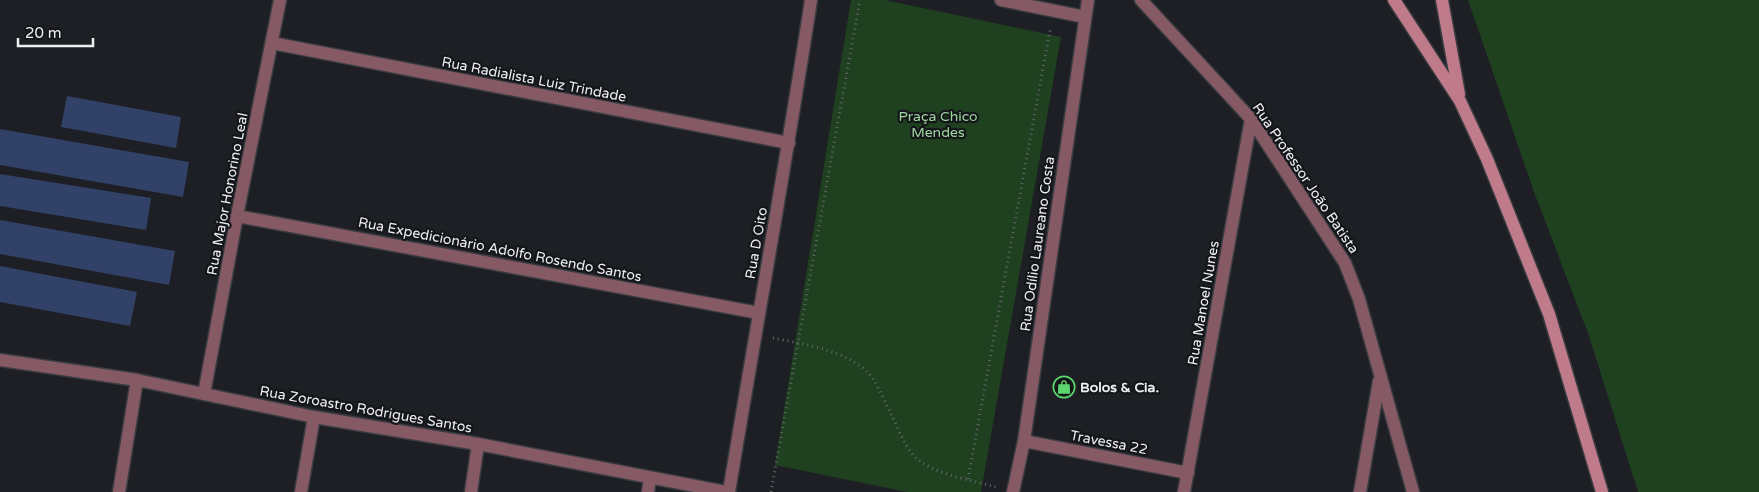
<svg xmlns="http://www.w3.org/2000/svg" width="1759" height="492" font-family="'Varela Round',sans-serif">
<style>
.green{fill:#1f4120}
.building{fill:#324168}
.lines{fill:none;stroke-linecap:round;stroke-linejoin:round}
.street-casing{stroke:#3a3c41;stroke-width:15}
.secondary-casing{stroke:#3a3c41;stroke-width:15}
.path{stroke:#64666b;stroke-width:3;stroke-dasharray:1 4;stroke-linecap:butt}
.street{stroke:#865a64;stroke-width:12}
.secondary{stroke:#c07b8b;stroke-width:12}
.labels{text-anchor:middle;stroke-width:4.5;stroke-linejoin:round;paint-order:stroke}
.street-label{font-size:14px;fill:#eeeff3;stroke:#14161a}
.park-label{font-size:14px;fill:#9ed79d;stroke:#14161a}
.poi-label{font-size:14px;font-weight:bold;fill:#eeeff3;stroke:#14161a;text-anchor:start}
</style>
<rect width="100%" height="100%" fill="#1d1f24"/>
<g class="green">
<polygon points="851,0 885,0 1061,37 981,492 907,492 775,465"/>
<polygon points="1468,0 1759,0 1759,492 1638,492 1589,336 1534,192"/>
</g>
<g class="building">
<polygon points="67,96 181,117 176,148 61,127"/>
<polygon points="0,129 189,162 183,197 0,165"/>
<polygon points="0,174 151,198 146,230 0,206"/>
<polygon points="0,220 175,251 169,285 0,254"/>
<polygon points="0,266 137,292 130,326 0,302"/>
</g>
<g class="lines">
<g class="street-casing">
<g id="street">
<polyline points="1001,0 1085,17"/>
<polyline points="1141,0 1251,119 1345,263 1359,299 1413,492"/>
<polyline points="272,43 789,143"/>
<polyline points="237,216 759,313"/>
<polyline points="0,360 137,380 314,417 478,444 726,492"/>
<polyline points="204,394 237,216 280,0"/>
<polyline points="1024,441 1188,473"/>
<polyline points="119,492 137,380"/>
<polyline points="301,492 314,417"/>
<polyline points="471,492 478,444"/>
<polyline points="648,492 650,478"/>
<path d="M 729,492 C 756,328 786,164 811,0"/>
<polyline points="1013,492 1024,441 1088,0"/>
<polyline points="1184,492 1251,119"/>
<polyline points="1360,492 1379,381"/>
</g>
</g>
<g class="secondary-casing">
<g id="secondary">
<polyline points="1394,0 1460,101 1487,159 1549,314 1602,492"/>
<polyline points="1442,0 1459,94"/>
</g>
</g>
<g class="path">
<path d="M 773,338 C 803,344 854,351 873,379 C 880,390 886,404 892,416 C 899,430 905,448 917,459 C 937,475 971,480 996,487"/>
<polyline points="968,479 1050,30"/>
<polyline points="771,492 860,0"/>
</g>
<use href="#street" class="street"/>
<use href="#secondary" class="secondary"/>
</g>
<defs>
<g id="shop-ring" transform="scale(1.125)"><circle r="9.5" fill="#14161a" stroke="#5bd56d" stroke-width="1.5"/><path d="M-5-2.5h2.3a2.7 3.5 0 0 1 5.4 0H5L5.5 6h-11ZM-1.5-2.5h3a1.5 2.3 0 0 0-3 0Z" fill="#5bd56d"/></g>
</defs>
<g fill-rule="evenodd">
<use href="#shop-ring" x="1064" y="387"/>
</g>
<g class="labels">
<g class="street-label">
<text transform="translate(534 79) rotate(11)" y="5">Rua Radialista Luiz Trindade</text>
<text transform="translate(1306 178) rotate(56)" y="5">Rua Professor João Batista</text>
<text transform="translate(227 194) rotate(-79)" y="5">Rua Major Honorino Leal</text>
<text transform="translate(756 243) rotate(-80)" y="5">Rua D Oito</text>
<text transform="translate(1037 244) rotate(-82)" y="5">Rua Odílio Laureano Costa</text>
<text transform="translate(500 249) rotate(11)" y="5">Rua Expedicionário Adolfo Rosendo Santos</text>
<text transform="translate(1203 303) rotate(-80)" y="5">Rua Manoel Nunes</text>
<text transform="translate(366 409) rotate(10)" y="5">Rua Zoroastro Rodrigues Santos</text>
<text transform="translate(1109 442) rotate(11)" y="5">Travessa 22</text>
</g>
<g class="park-label">
<text x="938" y="121">Praça Chico<tspan x="938" dy="16">Mendes</tspan></text>
</g>
<g class="poi-label">
<text x="1080" y="392">Bolos &amp; Cia.</text>
</g>
</g>
<path d="M18 38v8h75v-8" fill="none" stroke="#eeeff3" stroke-width="2.5"/>
<text x="25" y="38" font-size="15" fill="#eeeff3" stroke="#14161a" stroke-width="4" paint-order="stroke">20 m</text>
</svg>
